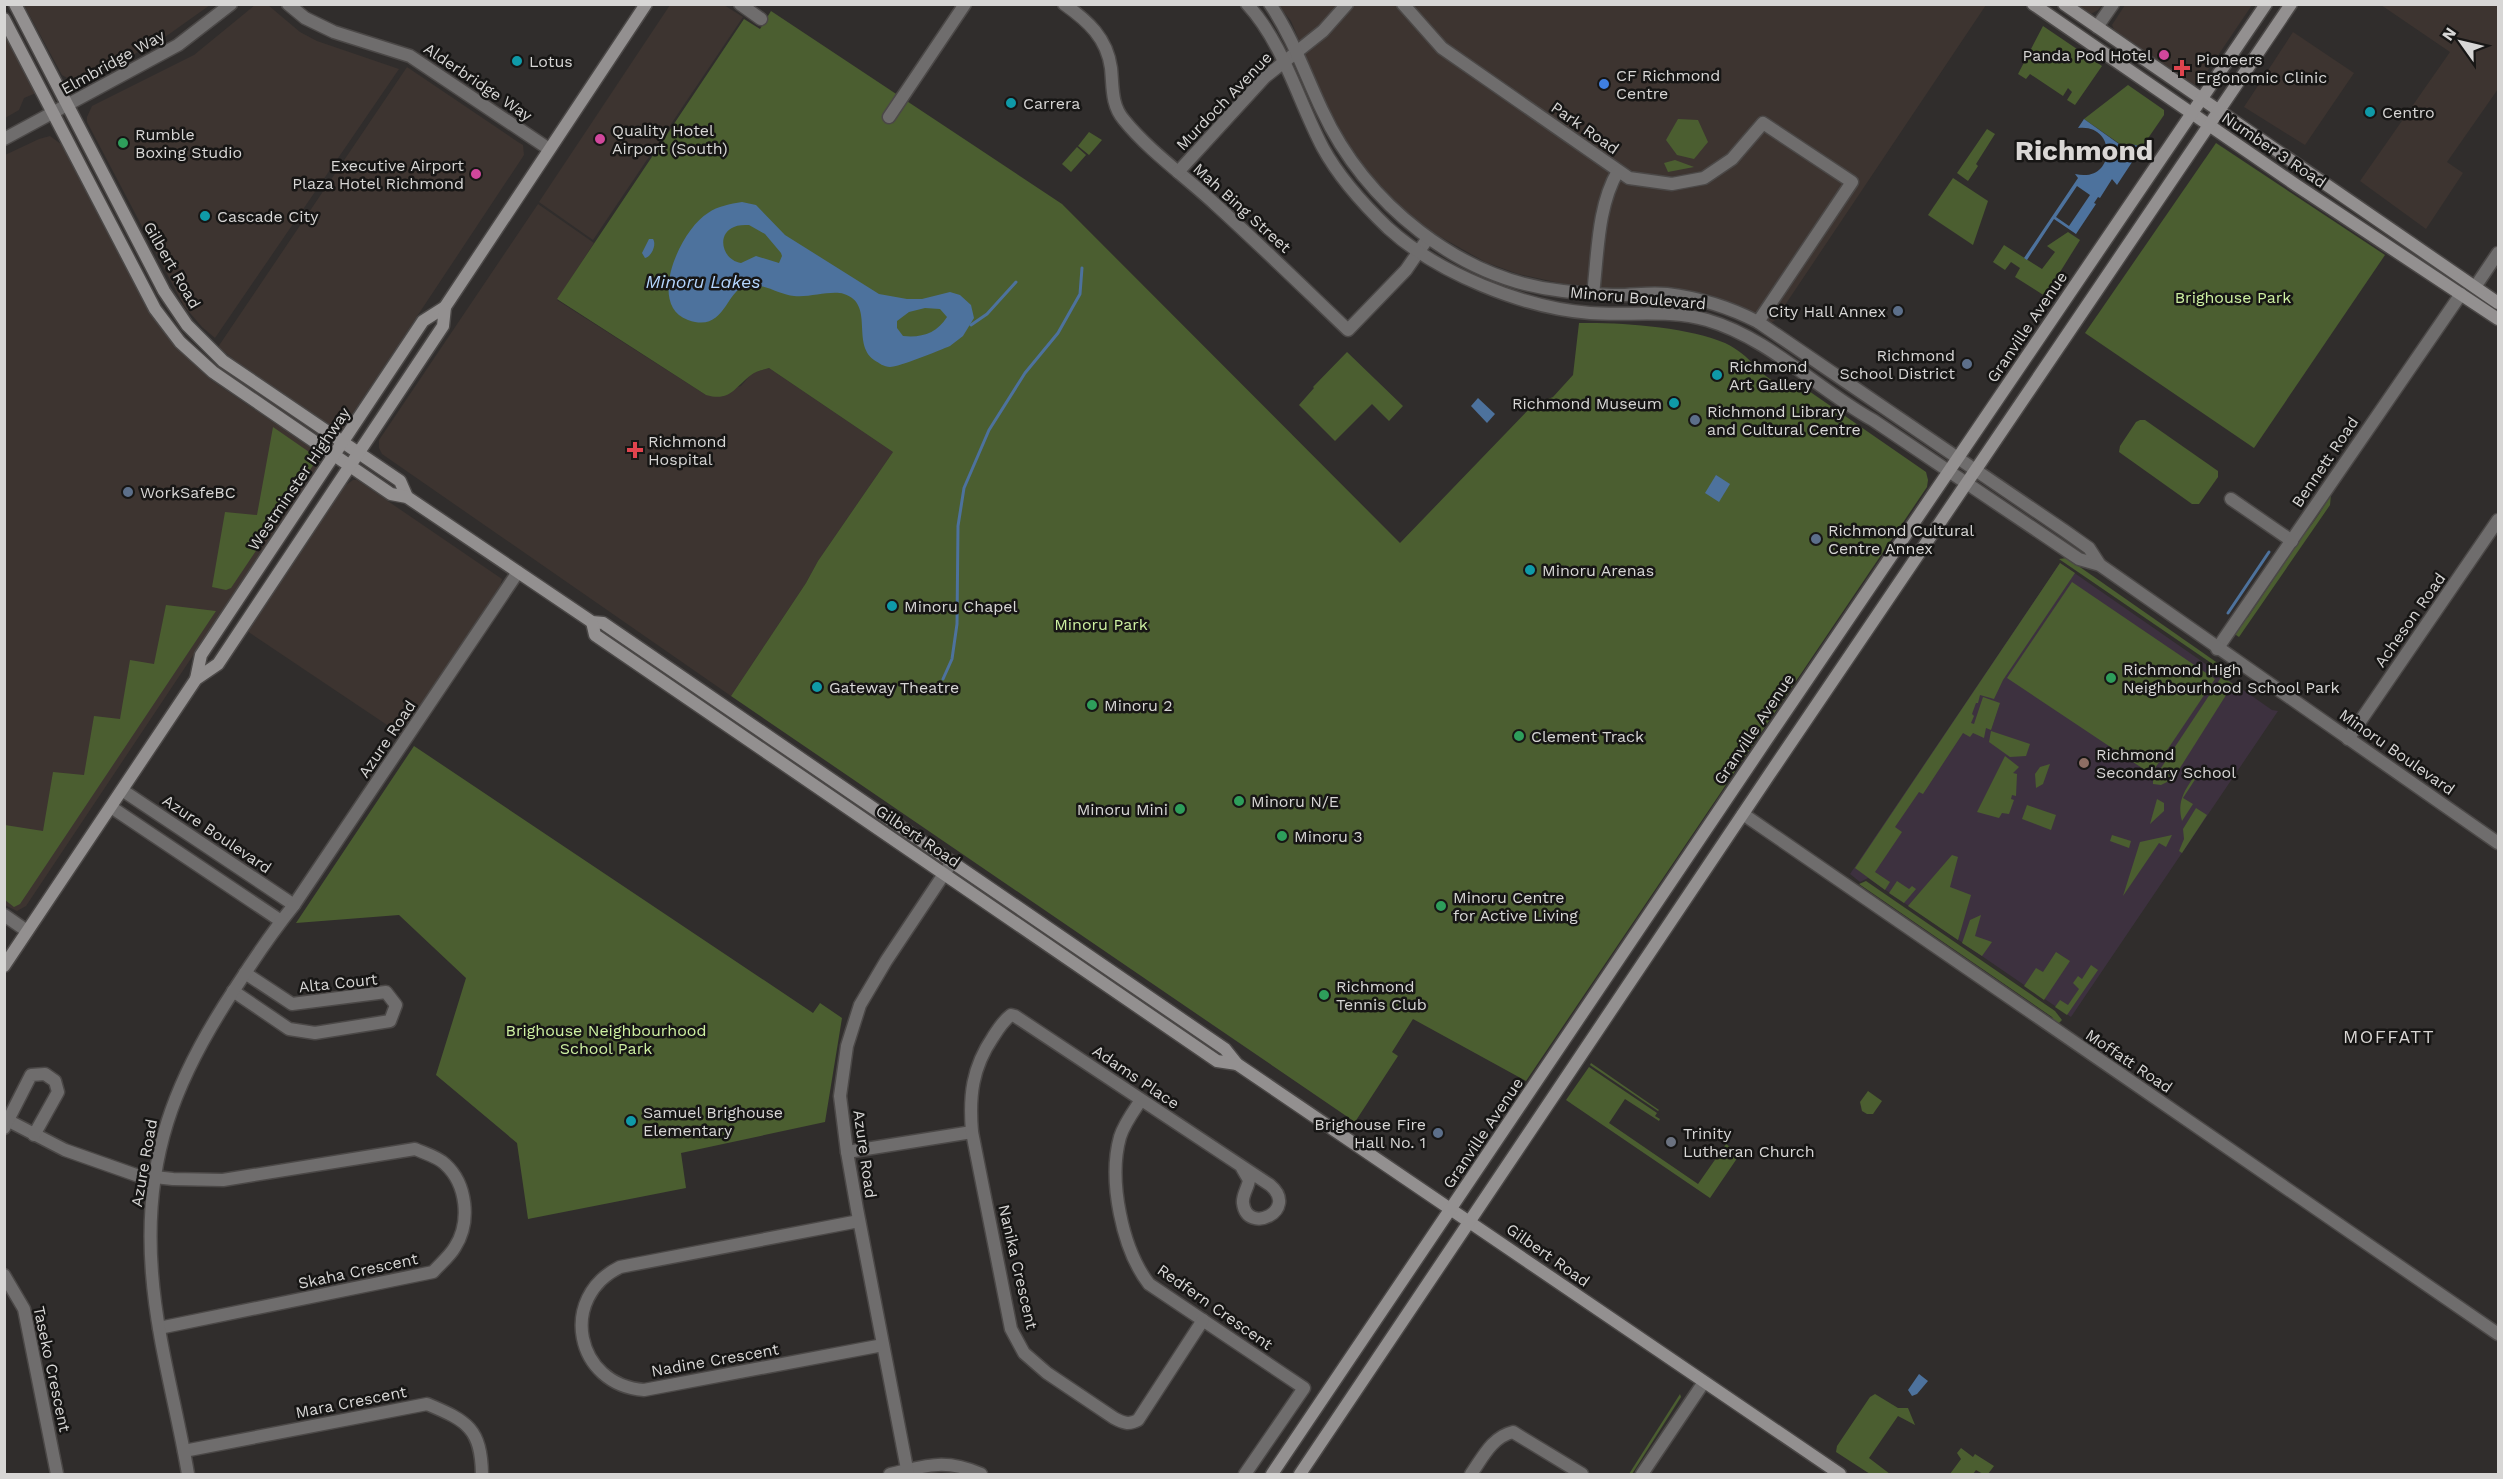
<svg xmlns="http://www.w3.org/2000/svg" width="2503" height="1479" font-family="'Work Sans',sans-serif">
<rect width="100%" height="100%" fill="#302d2c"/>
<g fill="#3d3430">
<polygon points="24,5 210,5 165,37 79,85 62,75"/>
<polygon points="255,5 268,5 300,32 317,41 399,69 215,338 202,327 184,306 87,122 87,117 92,106 194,55"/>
<polygon points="670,5 724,5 743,17 593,240 539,202"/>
<polygon points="1278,5 1986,5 1775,320 1769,325 1746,312 1612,290 1564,284 1518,274 1485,262 1430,231 1400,206 1366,170 1348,144 1322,95 1291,21"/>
<polygon points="2072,5 2102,5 2098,10 2091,14 2084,13"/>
<polygon points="2125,5 2252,5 2200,82 2194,85 2115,32 2112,25"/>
<polygon points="2381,5 2498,5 2498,89 2447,162 2463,173 2426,229 2360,181 2450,52"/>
<polygon points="2293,32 2354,73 2305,145 2244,107"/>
<polygon points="5,33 36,93 24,98 19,110 5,118"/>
<polygon points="407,67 518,142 523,145 524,155 343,428 334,429 236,361 218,347"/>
<polygon points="50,136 61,144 146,307 171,342 211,380 315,451 320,460 318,468 26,906 17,911 5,905 5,155 39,139"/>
<polygon points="538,204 594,243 557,300 706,395 741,386 752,373 769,368 893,452 818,561 806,583 731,696 382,454 379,448 379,440"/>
<polygon points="353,480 357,480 502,579 500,586 402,735 247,631 343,487"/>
</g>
<polygon fill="#3d313f" points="2060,563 2272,710 2278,711 2071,1017 1868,878 1860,882 1850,874"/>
<g fill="#4b5e30">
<path d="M771 11 1062 204 1400 543 1533 405 1553 397 1573 375 1579 323C1619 322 1689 327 1725 343 1761 360 1759 388 1806 389L1926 472 1928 480 1927 487 1526 1081 1413 1019 1392 1052 1398 1056 1355 1122 731 696 806 583 818 561 893 452 769 368C763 370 755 371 751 375 734 388 730 402 706 395L557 299 744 19 760 29Z"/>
<polygon points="2043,26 2102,66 2075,105 2067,100 2072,92 2068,88 2063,96 2030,74 2026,79 2018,74"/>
<polygon points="2128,85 2164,110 2164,115 2142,147 2131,144 2127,149 2084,119"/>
<polygon points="1678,119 1698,120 1708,142 1694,159 1677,155 1666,140"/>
<polygon points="1987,129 1995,134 1976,164 1978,166 1968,181 1957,173"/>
<polygon points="1089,132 1102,140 1089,155 1078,146"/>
<polygon points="2216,143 2385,255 2254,448 2085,333"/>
<polygon points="1077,147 1086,155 1071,172 1062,164"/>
<polygon points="1675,160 1694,167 1668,172 1664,163"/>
<polygon points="1953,178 1988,201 1973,245 1928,215"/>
<polygon points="2068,232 2080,240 2045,296 2015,277 2020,268 2011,262 2005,270 1993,262 2004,245 2042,269 2055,252 2047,246"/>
<polygon points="1347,352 1403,406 1389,421 1372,404 1335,441 1299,405 1314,388 1313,387"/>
<polygon points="2140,420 2145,420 2218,471 2218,477 2199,504 2192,504 2119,452 2120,446 2136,422"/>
<polygon points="273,427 312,454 314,464 231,588 226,590 212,587 225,512 257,515"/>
<path d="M2331 495 2330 505 2239 637 2233 633 2241 622 2248 617 2290 555C2289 542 2302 538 2309 528 2317 518 2324 506 2331 495Z"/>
<polygon points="2067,558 2219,664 2217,667 2059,559"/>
<polygon points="2060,563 2075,573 2003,680 1994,699 1980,695 1978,703 1976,703 1972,714 1974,716 1971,723 1974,724 1983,697 2000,703 1991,730 1986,728 1984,738 1973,733 1970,737 1963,733 1923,794 1919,792 1895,827 1902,832 1875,872 1890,882 1885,890 1855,868"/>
<polygon points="2072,582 2215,679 2151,774 2007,678"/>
<polygon points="166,605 216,611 20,904 14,907 5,900 5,825 43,831 53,772 84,775 94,716 120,719 130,660 154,664"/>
<polygon points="2222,676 2233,684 2173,779 2161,785 2153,784 2153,780"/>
<polygon points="1991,731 2030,744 2026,756 2010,757 1989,742"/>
<polygon points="414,746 813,1013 820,1003 842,1018 825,1122 681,1153 686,1188 528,1219 517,1143 436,1075 466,978 399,915 296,923"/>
<polygon points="2005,756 2019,767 2013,773 2017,774 2016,796 2012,795 2011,799 2014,800 2009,814 2002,813 1999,818 1977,812"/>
<polygon points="2050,764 2043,784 2036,788 2035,774 2040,767"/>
<path d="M2196 774 2198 775 2183 798 2193 804 2182 821C2177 801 2184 791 2196 774Z"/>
<polygon points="2157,799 2164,803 2164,811 2150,824"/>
<polygon points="2027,805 2056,815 2051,830 2022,819"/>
<polygon points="2196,808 2207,815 2182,853 2179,851 2184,839 2183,829"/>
<polygon points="2112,835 2131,841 2129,848 2110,841"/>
<polygon points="2172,835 2166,847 2159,843 2123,896 2140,842"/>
<polygon points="1952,855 1958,857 1950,887 1971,895 1958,940 1908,906"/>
<polygon points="1866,881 2055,1011 2062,1020 2057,1025 2052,1017 1859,884"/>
<polygon points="1897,881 1909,889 1912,886 1916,889 1904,903 1889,893"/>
<polygon points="1981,915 1975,936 1992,942 1982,956 1962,943 1970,920"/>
<polygon points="2056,952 2070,961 2044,1000 2024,986 2036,968 2043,972"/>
<polygon points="2091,965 2098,970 2067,1015 2055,1007 2060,1000 2068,1005 2079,989 2073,983 2078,976 2082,979"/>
<polygon points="1591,1063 1659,1110 1658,1111 1590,1065"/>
<polygon points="1589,1067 1657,1113 1655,1116 1660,1119 1659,1121 1625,1099 1609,1123 1698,1184 1726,1144 1740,1154 1710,1198 1566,1100"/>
<polygon points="1868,1091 1882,1101 1873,1114 1867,1114 1862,1111 1860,1102"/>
<polygon points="1680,1394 1681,1397 1632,1474 1629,1474"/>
<polygon points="1875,1394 1898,1408 1908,1408 1915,1425 1898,1416 1869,1458 1890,1474 1870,1474 1836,1452 1837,1446 1870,1397"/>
<polygon points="1961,1448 1973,1457 1975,1454 1994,1466 1988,1474 1983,1474 1976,1470 1973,1474 1950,1474 1961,1459 1957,1453"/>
</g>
<g fill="#4d729d" fill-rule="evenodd">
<path d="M2084 119 2126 149 2131 144 2142 147 2117 185 2112 179 2100 198 2098 197 2094 203 2096 204 2076 234 2054 219 2027 260 2024 258 2078 178 2075 174C2116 184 2118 123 2078 128ZM2077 186 2090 195 2069 226 2056 217Z"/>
<path d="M742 202 756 205 785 235 879 294 907 299H922L950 292 960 295 971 305 974 318 963 336 950 346C940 350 899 367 890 367 884 367 879 363 874 360 851 343 875 304 844 294 831 290 809 298 794 296 779 295 761 281 745 286 725 292 725 333 688 320 646 305 681 229 708 213 718 206 730 204 742 202ZM749 225 765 234 781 253 782 256 779 263 756 256 741 263C722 260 716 234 734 227 738 225 744 225 749 225ZM925 308 940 309 947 317C937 333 922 338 903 336L897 328V321L909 312Z"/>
<path d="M649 239H653C657 245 651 257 645 258L642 253Z"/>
<polygon points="1478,398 1495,414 1487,423 1471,406"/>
<polygon points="1716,475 1730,484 1719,502 1705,493"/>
<polygon points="1919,1374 1928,1381 1917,1394 1912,1396 1908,1390"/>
</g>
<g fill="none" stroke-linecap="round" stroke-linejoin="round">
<g stroke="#4d729d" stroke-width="3">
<polyline points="971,325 987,314 1016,282"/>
<polyline points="2228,613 2269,552"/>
<polyline points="943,679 952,659 957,624 958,526 964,488 989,430 1025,373 1058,333 1080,294 1082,268"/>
</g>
<defs>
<g id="minor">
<polyline points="740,4 761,19"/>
<path d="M1064 4C1088 21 1107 38 1111 68 1113 87 1111 105 1124 120 1149 151 1186 177 1215 204 1260 245 1304 288 1348 330L1406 270 1428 238"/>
<polyline points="1403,4 1442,48 1629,178 1672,184 1704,178 1732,159 1763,123 1852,182 1758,322"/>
<polyline points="2097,27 2113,4"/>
<polyline points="889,117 965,4"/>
<polyline points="4,139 178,45 231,4"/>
<polyline points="1178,172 1265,77 1323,31 1347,4"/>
<polyline points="2475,287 2498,253"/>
<path d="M1593 294C1598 254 1597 207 1618 171"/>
<polyline points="2231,499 2292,541"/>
<polyline points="2217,649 2461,294"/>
<polyline points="2348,739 2498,520"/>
<polyline points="122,790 294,905"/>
<polyline points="111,807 281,921"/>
<polyline points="1743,814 2498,1334"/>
<polyline points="4,915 27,931"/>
<polyline points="233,991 289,1029 315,1033 390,1021 396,1005 386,992 292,1004 245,973"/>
<path d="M1141 1100C1133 1112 1124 1124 1120 1137 1108 1180 1122 1249 1149 1284L1304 1388 1245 1474"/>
<path d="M9 1121 65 1150 136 1175 173 1179 223 1180 415 1149C424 1153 438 1157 445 1164 467 1184 471 1222 455 1247 450 1256 440 1264 433 1272L159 1328"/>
<polyline points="4,1128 31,1075 45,1074 55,1081 58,1092 34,1135"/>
<polyline points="847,1152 972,1132"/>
<path d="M859 1221 620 1267C558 1297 575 1385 644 1390L883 1345"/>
<polyline points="4,1275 24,1309 57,1474"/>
<path d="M1203 1320 1138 1420C1129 1425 1123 1423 1114 1418L1047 1373 1024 1353 1011 1329 972 1132C969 1096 972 1068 993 1037 998 1029 1003 1021 1011 1015L1015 1016 1270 1185C1300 1210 1247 1236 1243 1203 1242 1195 1248 1188 1249 1180L1242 1168"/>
<path d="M184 1451 427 1404C468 1421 481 1429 482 1474"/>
<path d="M188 1474C177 1408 157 1341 152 1273 143 1159 174 1080 236 987 254 959 273 931 294 905L518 572"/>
<path d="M890 1474C927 1466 944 1458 981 1474"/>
<polyline points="908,1474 857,1209 847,1152 840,1096 847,1046 860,1005 886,961 952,862"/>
<path d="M1471 1474C1483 1457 1492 1437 1513 1432L1582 1474"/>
<polyline points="1642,1474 1704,1382"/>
</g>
<g id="tertiary">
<polyline points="288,4 305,18 334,32 410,56 549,149"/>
<path d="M1247 4C1284 44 1298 101 1323 148 1340 179 1363 204 1388 228 1437 273 1524 308 1590 313 1628 316 1669 309 1707 320 1769 338 1817 389 1873 420L2079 559 2100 565 2498 843"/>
<path d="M1270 4C1293 38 1305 74 1322 110 1365 203 1459 280 1563 291 1581 293 1599 295 1617 295 1634 295 1651 292 1667 294 1700 298 1729 307 1758 322L2065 531 2089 548 2100 565"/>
</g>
<g id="secondary">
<polyline points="15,4 164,291 187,325 223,361 400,481 407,497"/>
<polyline points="2033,4 2296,185 2498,319"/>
<polyline points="2064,4 2498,303"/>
<polyline points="4,19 155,309 180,342 213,372 391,494 407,497 592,622 603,623 1225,1049 1237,1064 1840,1474"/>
<polyline points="592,622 595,635 1217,1061 1237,1064"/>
<polyline points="196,679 201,655 423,321 445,307 646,4"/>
<polyline points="4,966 196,679 218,664 443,326 445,307"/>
<polyline points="1272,1474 1765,742 2266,4"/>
<polyline points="1300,1474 1769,775 2291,4"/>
</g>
</defs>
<use href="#minor" stroke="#4b4847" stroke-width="15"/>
<use href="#tertiary" stroke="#4b4847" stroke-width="15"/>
<use href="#secondary" stroke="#4b4847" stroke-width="15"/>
<use href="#minor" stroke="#6f6d6d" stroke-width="12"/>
<use href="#tertiary" stroke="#6f6d6d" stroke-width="12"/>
<use href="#secondary" stroke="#939090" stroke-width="12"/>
</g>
<g fill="#d1479c" stroke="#171615" stroke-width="2">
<circle cx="2164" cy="55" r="6"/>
<circle cx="600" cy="139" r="6"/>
<circle cx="476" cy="174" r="6"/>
</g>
<g fill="#0f9aa8" stroke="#171615" stroke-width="2">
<circle cx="517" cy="61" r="6"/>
<circle cx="1011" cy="103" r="6"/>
<circle cx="2370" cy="112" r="6"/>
<circle cx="205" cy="216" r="6"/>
<circle cx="1717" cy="375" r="6"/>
<circle cx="1674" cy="403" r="6"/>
<circle cx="1530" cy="570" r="6"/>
<circle cx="892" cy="606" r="6"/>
<circle cx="817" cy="687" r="6"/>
<circle cx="631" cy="1121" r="6"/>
</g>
<g fill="#e0444e" stroke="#171615" stroke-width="2">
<path d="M2179 59h6v6h6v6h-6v6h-6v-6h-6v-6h6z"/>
<path d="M632 441h6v6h6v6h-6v6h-6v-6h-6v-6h6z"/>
</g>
<circle fill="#3f7fe0" stroke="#171615" stroke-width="2" cx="1604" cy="84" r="6"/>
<g fill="#2e9e5b" stroke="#171615" stroke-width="2">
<circle cx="123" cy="143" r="6"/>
<circle cx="2111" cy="678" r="6"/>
<circle cx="1092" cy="705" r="6"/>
<circle cx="1519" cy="736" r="6"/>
<circle cx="1239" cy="801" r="6"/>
<circle cx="1180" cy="809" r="6"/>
<circle cx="1282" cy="836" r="6"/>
<circle cx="1441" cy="906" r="6"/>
<circle cx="1324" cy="995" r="6"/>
</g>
<g fill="#5c6f8a" stroke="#171615" stroke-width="2">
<circle cx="1898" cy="311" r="6"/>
<circle cx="1967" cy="364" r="6"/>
<circle cx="1695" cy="420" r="6"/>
<circle cx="128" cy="492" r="6"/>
<circle cx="1816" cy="539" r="6"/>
<circle cx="1438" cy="1133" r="6"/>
</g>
<circle fill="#8d6e63" stroke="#171615" stroke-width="2" cx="2084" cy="763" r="6"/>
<circle fill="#6b7280" stroke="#171615" stroke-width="2" cx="1671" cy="1142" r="6"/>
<g text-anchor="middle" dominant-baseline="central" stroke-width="5" stroke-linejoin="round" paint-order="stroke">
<g font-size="16" fill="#d7d6d5" stroke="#171615" text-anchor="start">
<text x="2152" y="55" text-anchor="end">Panda Pod Hotel</text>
<text x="2196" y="59">Pioneers<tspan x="2196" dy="18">Ergonomic Clinic</tspan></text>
<text x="529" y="61">Lotus</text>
<text x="1616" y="75">CF Richmond<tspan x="1616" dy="18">Centre</tspan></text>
<text x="1023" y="103">Carrera</text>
<text x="2382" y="112">Centro</text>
<text x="612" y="130">Quality Hotel<tspan x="612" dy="18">Airport (South)</tspan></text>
<text x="135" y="134">Rumble<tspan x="135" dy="18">Boxing Studio</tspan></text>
<text x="464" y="165" text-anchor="end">Executive Airport<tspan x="464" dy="18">Plaza Hotel Richmond</tspan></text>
<text x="217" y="216">Cascade City</text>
<text x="1886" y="311" text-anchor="end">City Hall Annex</text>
<text x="1955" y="355" text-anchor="end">Richmond<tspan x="1955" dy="18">School District</tspan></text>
<text x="1729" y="366">Richmond<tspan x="1729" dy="18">Art Gallery</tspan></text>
<text x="1662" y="403" text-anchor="end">Richmond Museum</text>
<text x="1707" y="411">Richmond Library<tspan x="1707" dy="18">and Cultural Centre</tspan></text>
<text x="648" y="441">Richmond<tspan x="648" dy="18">Hospital</tspan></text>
<text x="140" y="492">WorkSafeBC</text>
<text x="1828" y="530">Richmond Cultural<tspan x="1828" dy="18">Centre Annex</tspan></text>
<text x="1542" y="570">Minoru Arenas</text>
<text x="904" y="606">Minoru Chapel</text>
<text x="2123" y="669">Richmond High<tspan x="2123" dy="18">Neighbourhood School Park</tspan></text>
<text x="829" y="687">Gateway Theatre</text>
<text x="1104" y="705">Minoru 2</text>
<text x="1531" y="736">Clement Track</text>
<text x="2096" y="754">Richmond<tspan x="2096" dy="18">Secondary School</tspan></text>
<text x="1251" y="801">Minoru N/E</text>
<text x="1168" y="809" text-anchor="end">Minoru Mini</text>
<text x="1294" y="836">Minoru 3</text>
<text x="1453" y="897">Minoru Centre<tspan x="1453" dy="18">for Active Living</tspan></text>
<text x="1336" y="986">Richmond<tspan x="1336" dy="18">Tennis Club</tspan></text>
<text x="643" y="1112">Samuel Brighouse<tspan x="643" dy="18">Elementary</tspan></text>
<text x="1426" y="1124" text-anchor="end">Brighouse Fire<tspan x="1426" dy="18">Hall No. 1</tspan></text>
<text x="1683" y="1133">Trinity<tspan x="1683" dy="18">Lutheran Church</tspan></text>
</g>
<g font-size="16" fill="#d7d6d5" stroke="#171615">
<text transform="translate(113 62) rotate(-29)">Elmbridge Way</text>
<text transform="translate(478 82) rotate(34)">Alderbridge Way</text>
<text transform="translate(1224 101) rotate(-46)">Murdoch Avenue</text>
<text transform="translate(1585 128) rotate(35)">Park Road</text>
<text transform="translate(2274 150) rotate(34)">Number 3 Road</text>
<text transform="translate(1242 208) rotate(42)">Mah Bing Street</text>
<text transform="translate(172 265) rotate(60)">Gilbert Road</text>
<text transform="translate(1638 298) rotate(5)">Minoru Boulevard</text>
<text transform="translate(2027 327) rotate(-56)">Granville Avenue</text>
<text transform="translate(2325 462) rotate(-56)">Bennett Road</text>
<text transform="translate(299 479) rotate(-56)">Westminster Highway</text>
<text transform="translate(2410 620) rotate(-55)">Acheson Road</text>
<text transform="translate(1754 729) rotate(-56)">Granville Avenue</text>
<text transform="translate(387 739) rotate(-56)">Azure Road</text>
<text transform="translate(2397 752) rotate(35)">Minoru Boulevard</text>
<text transform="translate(217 834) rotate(34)">Azure Boulevard</text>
<text transform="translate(918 836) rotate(34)">Gilbert Road</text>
<text transform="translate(338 983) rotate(-6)">Alta Court</text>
<text transform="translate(2129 1061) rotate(34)">Moffatt Road</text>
<text transform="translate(1136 1077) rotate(34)">Adams Place</text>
<text transform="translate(1483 1133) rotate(-56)">Granville Avenue</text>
<text transform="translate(865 1154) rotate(82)">Azure Road</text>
<text transform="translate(144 1163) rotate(-80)">Azure Road</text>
<text transform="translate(1548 1255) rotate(35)">Gilbert Road</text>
<text transform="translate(1018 1267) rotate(77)">Nanika Crescent</text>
<text transform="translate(358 1271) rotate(-12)">Skaha Crescent</text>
<text transform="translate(1215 1307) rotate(35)">Redfern Crescent</text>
<text transform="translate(715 1360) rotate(-10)">Nadine Crescent</text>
<text transform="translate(52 1369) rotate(78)">Taseko Crescent</text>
<text transform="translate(351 1402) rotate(-11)">Mara Crescent</text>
</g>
<g font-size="16" fill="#cef1a2" stroke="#171615">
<text x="2233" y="297">Brighouse Park</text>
<text x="1101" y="624">Minoru Park</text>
<text x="606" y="1030">Brighouse Neighbourhood<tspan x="606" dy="18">School Park</tspan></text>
</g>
<g font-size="18" font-style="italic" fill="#b5d6fe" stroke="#171615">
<text x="703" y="281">Minoru Lakes</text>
</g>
<g font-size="18" letter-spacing="1.5" fill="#dad7d5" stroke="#171615">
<text x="2389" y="1036">MOFFATT</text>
</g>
<g font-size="28" font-weight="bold" fill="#dad7d5" stroke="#171615">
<text x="2084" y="150">Richmond</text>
</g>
</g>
<rect width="2503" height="1479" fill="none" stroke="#d7d6d5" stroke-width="12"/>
<g transform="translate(2461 42) rotate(304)" stroke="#171615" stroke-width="4.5" paint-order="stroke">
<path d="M0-4.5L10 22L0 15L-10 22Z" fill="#d7d6d5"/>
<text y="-9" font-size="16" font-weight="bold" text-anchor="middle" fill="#d7d6d5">N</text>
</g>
</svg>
